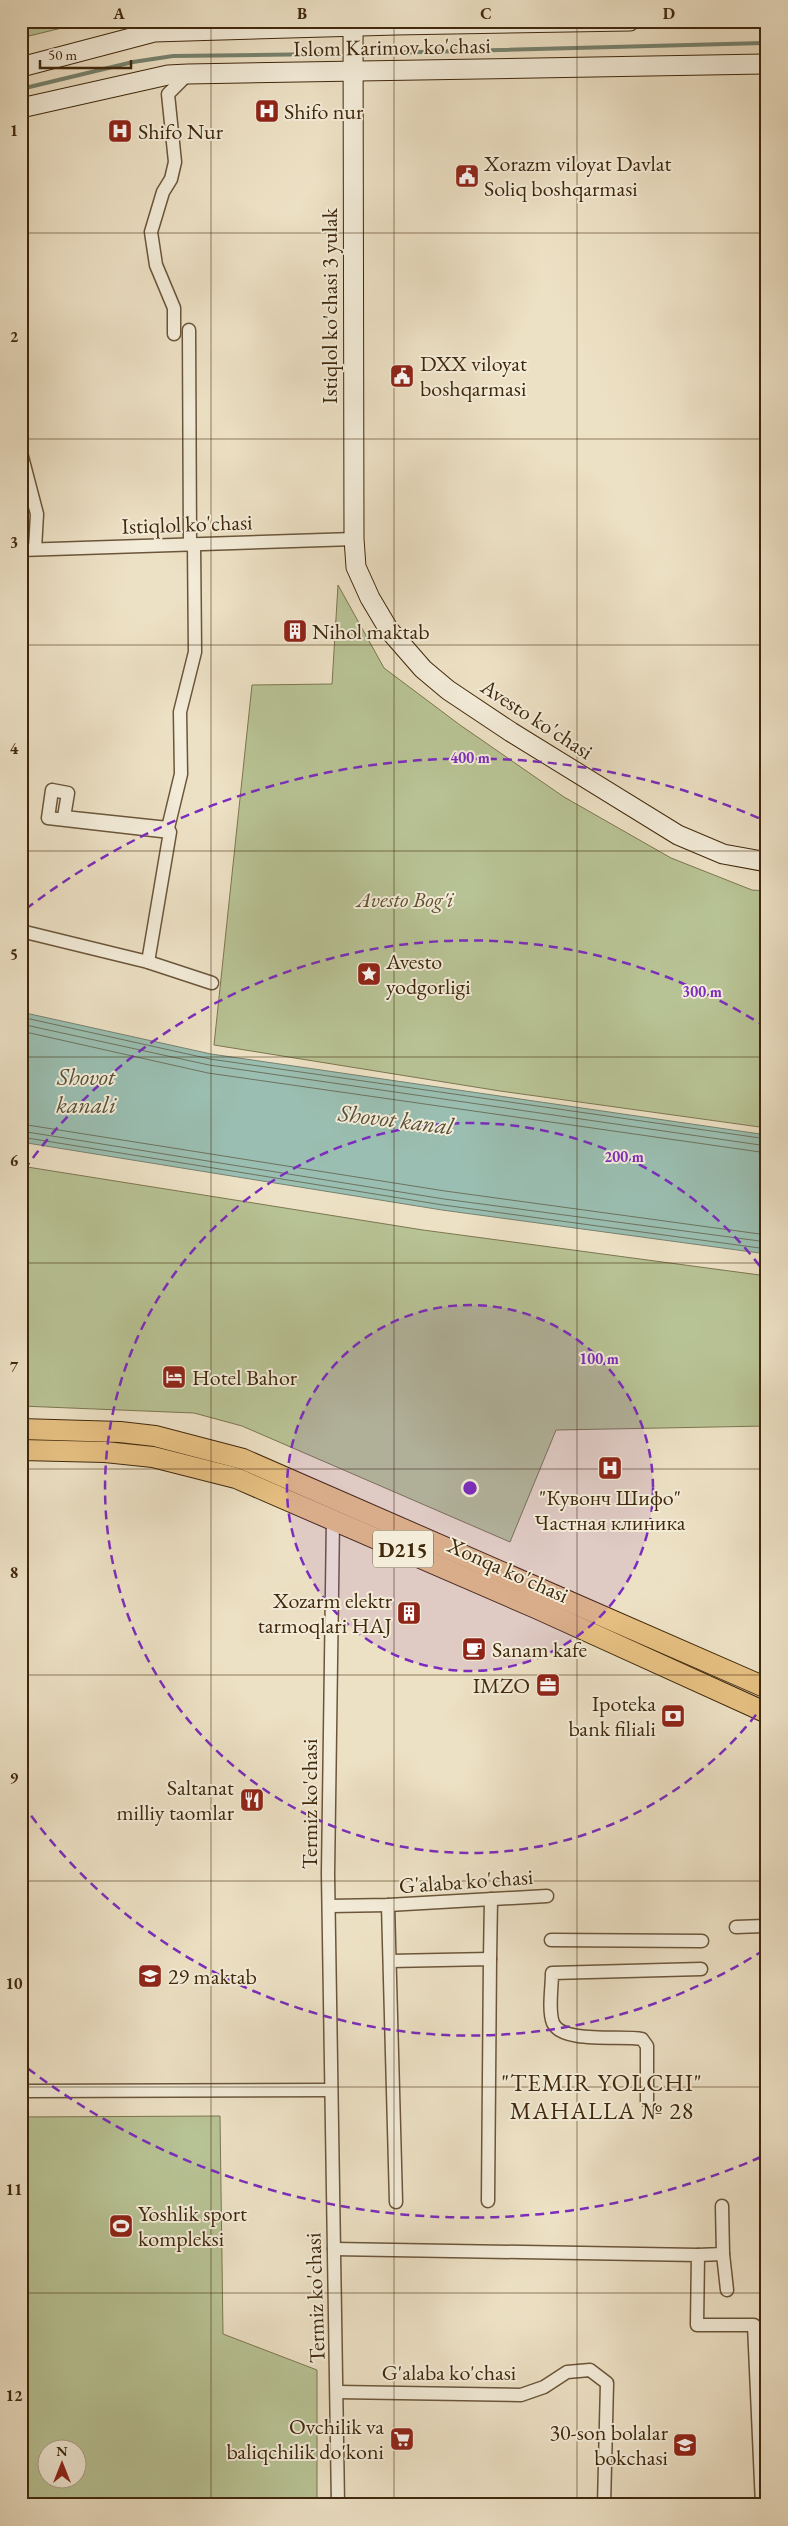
<svg xmlns="http://www.w3.org/2000/svg" width="788" height="2526" font-family="'EB Garamond',serif">
<rect width="100%" height="100%" fill="#ede1c5"/>
<filter id="stains"><feTurbulence type="fractalNoise" baseFrequency=".004" numOctaves="4"/><feColorMatrix values="0 0 0 0 .2 0 0 0 0 .09 0 0 0 0 .02 0 0 0 .5 -.17"/></filter>
<radialGradient id="worn" r=".72"><stop offset=".6" stop-color="#630" stop-opacity="0"/><stop offset="1" stop-color="#630" stop-opacity=".3"/></radialGradient>
<g fill="#b8c395" stroke="#7c7650" fill-rule="evenodd">
<polygon points="21,21 90,21 21,38"/>
<polygon points="338,585 384,668 460,725 564,797 671,858 752,890 767,891 767,1128 500,1091 214,1045 252,685 332,684"/>
<polygon points="21,1166 423,1230 767,1276 767,1426 556,1430 510,1542 242,1426 194,1413 21,1406"/>
<path d="M220 2116 223 2334 317 2370V2505H21V2117ZM78 2448V2478H48V2448Z"/>
</g>
<polygon fill="#9abeb1" stroke="#76826f" points="21,1012 211,1054 767,1135 767,1254 442,1210 21,1142"/>
<g fill="none" stroke-linecap="round" stroke-linejoin="round">
<g stroke="#6d735e" stroke-width="1">
<polyline points="21,1017 210,1059 767,1139"/>
<polyline points="21,1024 209,1065 767,1146"/>
<polyline points="21,1031 208,1073 767,1153"/>
<polyline points="21,1124 445,1191 767,1235"/>
<polyline points="21,1131 444,1199 767,1242"/>
<polyline points="21,1137 443,1205 767,1249"/>
</g>
<g stroke="#76826f" stroke-width="4">
<polyline points="381,53 767,43"/>
<polyline points="21,89 133,62 173,56 327,54"/>
</g>
<defs>
<g id="street">
<polyline points="189,330 190,545"/>
<polyline points="174,334 174,308 156,265 151,232 163,192 171,179 175,162 168,94 188,74"/>
<polyline points="21,453 37,514 35,549"/>
<polyline points="21,550 354,539"/>
<polyline points="21,931 148,962 212,983"/>
<polyline points="148,962 170,832 48,818 52,790 68,793 64,817 168,828 181,774 180,712 195,652 194,544"/>
<polyline points="333,1519 328,1874 338,2505"/>
<polyline points="388,1905 396,2202"/>
<polyline points="329,1906 388,1905 547,1896"/>
<polyline points="736,1927 767,1926"/>
<polyline points="551,1940 702,1941"/>
<polyline points="490,1959 491,1899"/>
<polyline points="390,1961 490,1959 488,2201"/>
<polyline points="21,2091 330,2090"/>
<path d="M647 2101V2046L642 2039C623 2035 562 2044 553 2023 548 2010 552 1988 552 1973L701 1969"/>
<polyline points="334,2249 698,2255 697,2325 754,2325 762,2505"/>
<polyline points="723,2254 727,2290"/>
<polyline points="698,2255 723,2254 722,2206"/>
<polyline points="338,2392 521,2395 544,2387 567,2372 590,2370 607,2383 604,2505"/>
</g>
<g id="secondary">
<polyline points="353,21 354,539 356,567 370,598 389,630 423,669 448,690 511,732 678,835 723,854 767,862"/>
<polyline points="21,67 154,32 396,25 630,21"/>
<polyline points="21,108 168,75 188,74 767,64"/>
</g>
<g id="primary">
<polyline points="21,1429 120,1432 155,1436 243,1459 767,1688"/>
<polyline points="21,1450 105,1452 153,1457 236,1478 538,1609 767,1713"/>
</g>
</defs>
<use href="#street" stroke="#6b563a" stroke-width="15"/>
<use href="#secondary" stroke="#40280c" stroke-width="21"/>
<use href="#primary" stroke="#40280c" stroke-width="22"/>
<use href="#street" stroke="#f3ecd9" stroke-width="12"/>
<use href="#secondary" stroke="#f3ecd9" stroke-width="19"/>
<use href="#primary" stroke="#e6c082" stroke-width="20"/>
</g>
<path fill="none" stroke="#40280c" stroke-width="1" stroke-opacity="0.55" d="M211 21V2505M394 21V2505M577 21V2505M21 233H767M21 439H767M21 645H767M21 851H767M21 1057H767M21 1263H767M21 1469H767M21 1675H767M21 1881H767M21 2087H767M21 2293H767"/>
<circle cx="470" cy="1488" r="183" fill="#7b2cbf" fill-opacity=".12"/>
<g fill="none" stroke="#7b2cbf" stroke-width="2.5" stroke-dasharray="9 6">
<circle cx="470" cy="1488" r="183"/>
<path d="M765 1703A365 365 0 1 1 765 1273"/>
<path d="M764 1950A548 548 0 0 1 24 1806M24 1170A548 548 0 0 1 764 1026"/>
<path d="M761 2157A730 730 0 0 1 26 2067M26 909A730 730 0 0 1 761 819"/>
</g>
<defs>
<symbol id="hospital-square" viewBox="-11 -11 22 22"><rect x="-9" y="-9" width="18" height="18" rx="4" fill="#8f2418" stroke="#f3ecd9"/><path d="M-5-5h3v3.5h4V-5h3V5h-3V1.5h-4V5h-3Z" fill="#fff"/></symbol>
<symbol id="civic-square" viewBox="-11 -11 22 22"><rect x="-9" y="-9" width="18" height="18" rx="4" fill="#8f2418" stroke="#f3ecd9"/><path d="M-.6-6.5H3V-4.5H.6V-3L4-1V1h2V6H-6V1h2V-1L-.6-3ZM-1.2 2.5V6h2.4V2.5Z" fill="#fff"/></symbol>
<symbol id="building-square" viewBox="-11 -11 22 22"><rect x="-9" y="-9" width="18" height="18" rx="4" fill="#8f2418" stroke="#f3ecd9"/><path d="M-4-6H4V6H1V3H-1V6H-4ZM-2.5-4.3h1.7v1.8h-1.7ZM.8-4.3h1.7v1.8H.8ZM-2.5-1h1.7V.8h-1.7ZM.8-1h1.7V.8H.8Z" fill="#fff"/></symbol>
<symbol id="sight-square" viewBox="-11 -11 22 22"><rect x="-9" y="-9" width="18" height="18" rx="4" fill="#8f2418" stroke="#f3ecd9"/><path d="M0-6L1.8-2.2L6-1.7L2.9 1.2L3.7 5.4L0 3.3L-3.7 5.4L-2.9 1.2L-6-1.7L-1.8-2.2Z" fill="#fff"/></symbol>
<symbol id="hotel-square" viewBox="-11 -11 22 22"><rect x="-9" y="-9" width="18" height="18" rx="4" fill="#8f2418" stroke="#f3ecd9"/><path d="M-6-4.5h1.5V1H6V5H4.5V3h-9V5H-6ZM-4 0a1.8 1.8 0 1 1 3.6 0ZM.5 0V-2.5h3Q6-2.5 6 0Z" fill="#fff"/></symbol>
<symbol id="cafe-square" viewBox="-11 -11 22 22"><rect x="-9" y="-9" width="18" height="18" rx="4" fill="#8f2418" stroke="#f3ecd9"/><path d="M-5.5-4.5H6V0H3Q3 3.5 0 3.5H-2.5Q-5.5 3.5-5.5 0ZM3-3.2v2h1.7v-2ZM-6 4.5H4V6H-6Z" fill="#fff"/></symbol>
<symbol id="office-square" viewBox="-11 -11 22 22"><rect x="-9" y="-9" width="18" height="18" rx="4" fill="#8f2418" stroke="#f3ecd9"/><path d="M-6-3h4V-5.5h4V-3h4V5H-6ZM-1-4.5V-3h2v-1.5ZM-6 0V1H6V0Z" fill="#fff"/></symbol>
<symbol id="bank-square" viewBox="-11 -11 22 22"><rect x="-9" y="-9" width="18" height="18" rx="4" fill="#8f2418" stroke="#f3ecd9"/><path d="M-6-4H6V4H-6ZM0-2.3a2.3 2.3 0 1 0 0 4.6a2.3 2.3 0 1 0 0-4.6Z" fill="#fff"/></symbol>
<symbol id="restaurant-square" viewBox="-11 -11 22 22"><rect x="-9" y="-9" width="18" height="18" rx="4" fill="#8f2418" stroke="#f3ecd9"/><path d="M-5-6h1v4h1v-4h1v4h1v-4h1v5L-1.5 .5V6h-2V.5L-5-1ZM5-6V6H3V1.5H1.5Q1.5-4 5-6Z" fill="#fff"/></symbol>
<symbol id="school-square" viewBox="-11 -11 22 22"><rect x="-9" y="-9" width="18" height="18" rx="4" fill="#8f2418" stroke="#f3ecd9"/><path d="M0-5L7-2L0 1L-7-2ZM-4 1L0 2.5L4 1V4Q0 6-4 4Z" fill="#fff"/></symbol>
<symbol id="stadium-square" viewBox="-11 -11 22 22"><rect x="-9" y="-9" width="18" height="18" rx="4" fill="#8f2418" stroke="#f3ecd9"/><path d="M0-5a6.5 5 0 1 0 0 10a6.5 5 0 1 0 0-10ZM-3.5-1.8h7v3.6h-7Z" fill="#fff"/></symbol>
<symbol id="supermarket-square" viewBox="-11 -11 22 22"><rect x="-9" y="-9" width="18" height="18" rx="4" fill="#8f2418" stroke="#f3ecd9"/><path d="M-6-5.5h2.5l.6 2H6L4.5 2H-2.5L-4.4-4H-6ZM-1.5 3.2a1.3 1.3 0 1 0 .1 0ZM3 3.2a1.3 1.3 0 1 0 .1 0Z" fill="#fff"/></symbol>
</defs>
<g fill-rule="evenodd">
<use href="#hospital-square" x="253" y="97" width="28" height="28"/>
<use href="#hospital-square" x="106" y="117" width="28" height="28"/>
<use href="#civic-square" x="453" y="162" width="28" height="28"/>
<use href="#civic-square" x="388" y="362" width="28" height="28"/>
<use href="#building-square" x="281" y="617" width="28" height="28"/>
<use href="#sight-square" x="355" y="960" width="28" height="28"/>
<use href="#hotel-square" x="160" y="1363" width="28" height="28"/>
<use href="#hospital-square" x="596" y="1454" width="28" height="28"/>
<use href="#building-square" x="395" y="1599" width="28" height="28"/>
<use href="#cafe-square" x="460" y="1635" width="28" height="28"/>
<use href="#office-square" x="534" y="1671" width="28" height="28"/>
<use href="#bank-square" x="659" y="1702" width="28" height="28"/>
<use href="#restaurant-square" x="238" y="1786" width="28" height="28"/>
<use href="#school-square" x="136" y="1962" width="28" height="28"/>
<use href="#stadium-square" x="107" y="2212" width="28" height="28"/>
<use href="#supermarket-square" x="388" y="2425" width="28" height="28"/>
<use href="#school-square" x="671" y="2431" width="28" height="28"/>
</g>
<g text-anchor="middle" dominant-baseline="central" stroke-width="4" stroke-linejoin="round" paint-order="stroke">
<rect fill="#f3ecd9" stroke="#76634a" stroke-width="1" x="373" y="1530.5" width="60" height="37" rx="4"/>
<g font-size="21" font-weight="bold" fill="#40280c">
<text x="403" y="1549">D215</text>
</g>
<g font-size="22" fill="#40280c" stroke="#f3ecd9">
<text transform="translate(392 47) rotate(-1)">Islom Karimov ko'chasi</text>
<text transform="translate(329 306) rotate(-90)">Istiqlol ko'chasi 3 yulak</text>
<text transform="translate(187 524) rotate(-2)">Istiqlol ko'chasi</text>
<text transform="translate(537 719) rotate(33)">Avesto ko'chasi</text>
<text transform="translate(508 1570) rotate(24)">Xonqa ko'chasi</text>
<text transform="translate(309 1804) rotate(-90)">Termiz ko'chasi</text>
<text transform="translate(466 1881) rotate(-4)">G'alaba ko'chasi</text>
<text transform="translate(315 2298) rotate(-92)">Termiz ko'chasi</text>
<text x="449" y="2372">G'alaba ko'chasi</text>
</g>
<g font-size="22" fill="#40280c" stroke="#f3ecd9" text-anchor="start">
<text x="284" y="111">Shifo nur</text>
<text x="138" y="131">Shifo Nur</text>
<text x="484" y="163">Xorazm viloyat Davlat<tspan x="484" dy="25">Soliq boshqarmasi</tspan></text>
<text x="420" y="363">DXX viloyat<tspan x="420" dy="25">boshqarmasi</tspan></text>
<text x="312" y="631">Nihol maktab</text>
<text x="386" y="961">Avesto<tspan x="386" dy="25">yodgorligi</tspan></text>
<text x="192" y="1377">Hotel Bahor</text>
<text x="610" y="1497" text-anchor="middle">"Кувонч Шифо"<tspan x="610" dy="25">Частная клиника</tspan></text>
<text x="392" y="1600" text-anchor="end">Xozarm elektr<tspan x="392" dy="25">tarmoqlari HAJ</tspan></text>
<text x="492" y="1649">Sanam kafe</text>
<text x="530" y="1685" text-anchor="end">IMZO</text>
<text x="656" y="1703" text-anchor="end">Ipoteka<tspan x="656" dy="25">bank filiali</tspan></text>
<text x="234" y="1787" text-anchor="end">Saltanat<tspan x="234" dy="25">milliy taomlar</tspan></text>
<text x="168" y="1976">29 maktab</text>
<text x="138" y="2213">Yoshlik sport<tspan x="138" dy="25">kompleksi</tspan></text>
<text x="384" y="2426" text-anchor="end">Ovchilik va<tspan x="384" dy="25">baliqchilik do'koni</tspan></text>
<text x="668" y="2432" text-anchor="end">30-son bolalar<tspan x="668" dy="25">bokchasi</tspan></text>
</g>
<g font-size="22" font-style="italic" fill="#5e4f2e" stroke="#f3ecd9">
<text x="405" y="899">Avesto Bog'i</text>
</g>
<g font-size="24" font-style="italic" fill="#564e35" stroke="#f3ecd9">
<text x="86" y="1076">Shovot<tspan x="86" dy="28">kanali</tspan></text>
<text transform="translate(396 1119) rotate(7)">Shovot kanal</text>
</g>
<g font-size="24" letter-spacing="1" fill="#40280c" stroke="#f3ecd9">
<text x="602" y="2082">"TEMIR YOLCHI"<tspan x="602" dy="28">MAHALLA № 28</tspan></text>
</g>
</g>
<circle cx="470" cy="1488" r="8" fill="#7b2cbf" stroke="#f3ecd9" stroke-width="2.5"/>
<g font-size="15" text-anchor="middle" font-weight="bold" fill="#7b2cbf" stroke="#f3ecd9" stroke-width="4" stroke-linejoin="round" paint-order="stroke">
<text x="470" y="763">400 m</text>
<text x="702" y="997">300 m</text>
<text x="624" y="1162">200 m</text>
<text x="599" y="1364">100 m</text>
</g>
<rect width="788" height="2526" fill="none" stroke="#ede1c5" stroke-width="55"/>
<g transform="translate(62 2464)"><circle r="24" fill="#f3ecd9" stroke="#ab9e87"/>
<path d="M0-4L9 19L0 12L-9 19Z" fill="#8f2418"/>
<text y="-8" font-size="14" font-weight="bold" text-anchor="middle" fill="#40280c">N</text>
</g>
<path d="M40 60v8h91v-8" fill="none" stroke="#40280c" stroke-width="2.5"/>
<text x="48" y="60" font-size="15" fill="#40280c" stroke="#f3ecd9" stroke-width="4" paint-order="stroke">50 m</text>
<rect x="28" y="28" width="732" height="2470" fill="none" stroke="#40280c" stroke-width="2"/>
<g font-size="16" text-anchor="middle" font-weight="bold" fill="#40280c">
<text x="119" y="19">A</text>
<text x="302" y="19">B</text>
<text x="486" y="19">C</text>
<text x="669" y="19">D</text>
<text x="14" y="136">1</text>
<text x="14" y="342">2</text>
<text x="14" y="548">3</text>
<text x="14" y="754">4</text>
<text x="14" y="960">5</text>
<text x="14" y="1166">6</text>
<text x="14" y="1372">7</text>
<text x="14" y="1578">8</text>
<text x="14" y="1783">9</text>
<text x="14" y="1989">10</text>
<text x="14" y="2195">11</text>
<text x="14" y="2401">12</text>
</g>
<rect width="100%" height="100%" filter="url(#stains)"/>
<rect width="100%" height="100%" fill="url(#worn)"/>
</svg>
